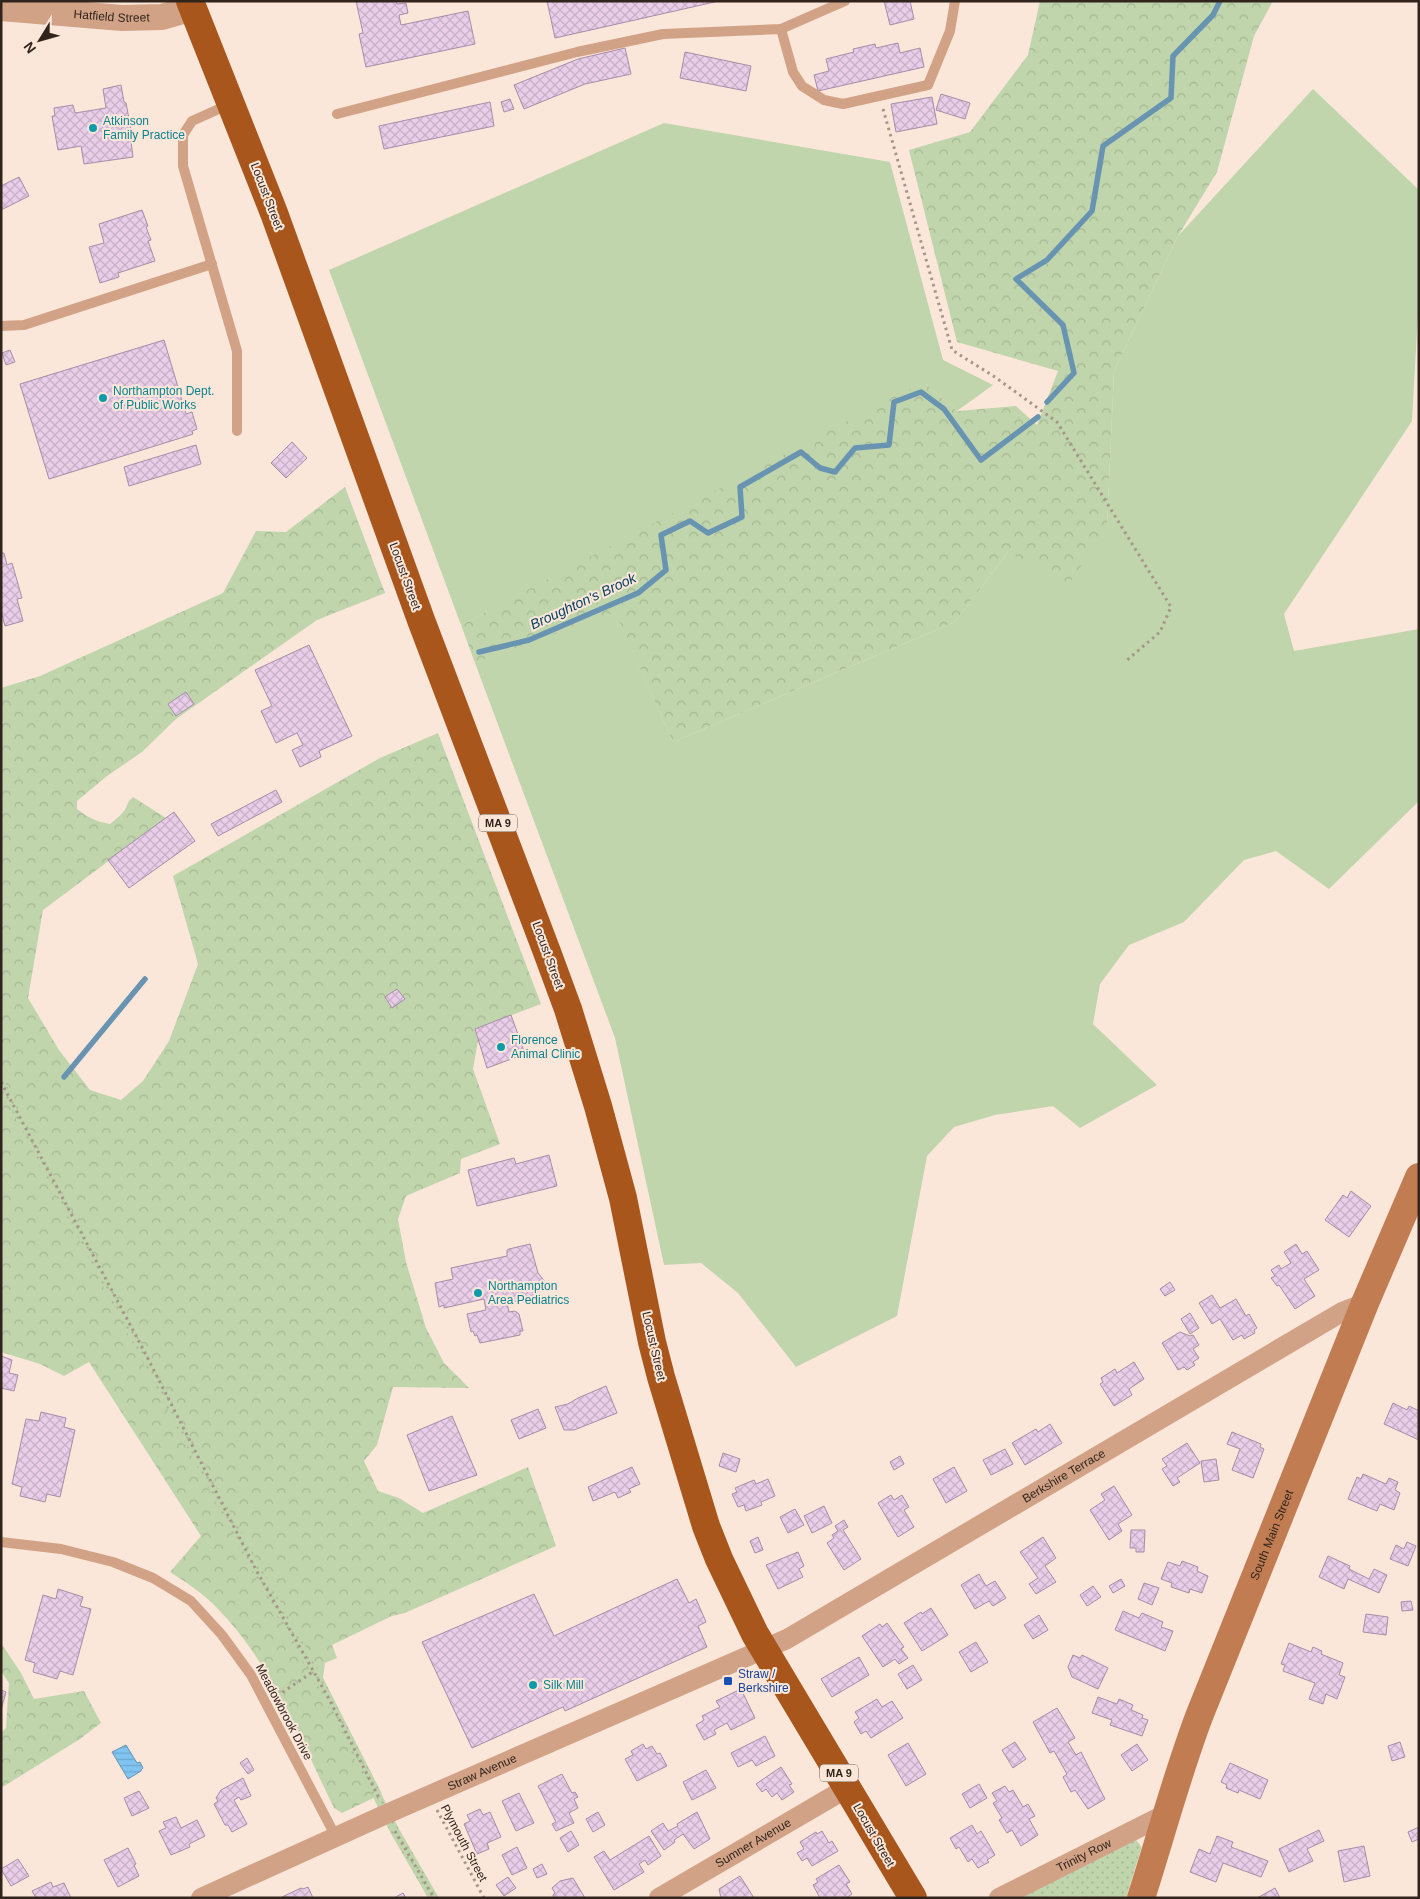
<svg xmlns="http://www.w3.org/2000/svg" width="1420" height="1899" font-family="Helvetica,sans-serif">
<defs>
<pattern id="forest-crowns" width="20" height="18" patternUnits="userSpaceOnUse" patternTransform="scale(1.25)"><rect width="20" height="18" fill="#c0d5ac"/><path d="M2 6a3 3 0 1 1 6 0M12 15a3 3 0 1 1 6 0" fill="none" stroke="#a5b793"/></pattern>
<pattern id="park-dots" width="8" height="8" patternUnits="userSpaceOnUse" patternTransform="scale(1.25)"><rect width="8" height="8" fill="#c0d5ac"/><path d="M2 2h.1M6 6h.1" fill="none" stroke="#a5b793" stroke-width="1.8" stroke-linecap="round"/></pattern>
<pattern id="water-rules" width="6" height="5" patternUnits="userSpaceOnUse" patternTransform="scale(1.25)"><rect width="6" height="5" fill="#80c4f1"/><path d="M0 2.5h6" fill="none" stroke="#6fa8ce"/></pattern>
<pattern id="building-cross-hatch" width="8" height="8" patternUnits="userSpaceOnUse" patternTransform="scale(1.25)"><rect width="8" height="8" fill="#e9cde9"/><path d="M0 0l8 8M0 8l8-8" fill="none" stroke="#c8b0c7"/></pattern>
</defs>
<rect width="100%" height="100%" fill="#fbe7da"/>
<g fill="#c0d5ac">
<polygon points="1313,89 1419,190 1419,295 1412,421 1284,614 1294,651 1419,629 1419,801 1329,889 1276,851 1244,860 1184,922 1129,945 1100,984 1093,1024 1157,1085 1080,1128 1053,1106 995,1115 954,1127 927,1156 897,1316 796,1367 738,1293 701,1263 664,1265 615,1038 475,663 615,611 673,742 955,622 1008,552 1107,528 1114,371 1178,236"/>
<polygon points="664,123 890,162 943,360 993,385 957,411 926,384 461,625 329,270"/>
</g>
<g fill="url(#forest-crowns)">
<polygon points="1040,1 1273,1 1254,36 1217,172 1178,236 1114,371 1107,529 1069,584 1008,552 955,622 673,742 615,612 475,663 461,625 902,392 926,384 957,411 1016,406 1037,425 1058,371 957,342 909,150 970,132 1028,55"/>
<path d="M345 487 385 593 317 620 176 719 142 752 107 776 77 801V809C87 817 97 822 110 824 116 819 122 815 126 808 128 803 128 801 133 797L166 818 43 910 28 998 59 1050 90 1090 121 1100 143 1081 169 1041 198 964 173 876 380 758 438 733 541 1004 475 1029 478 1041 473 1069 500 1144 461 1159 460 1173 406 1196 398 1219 406 1262 426 1328 444 1363 469 1388 393 1387 377 1445 364 1461 378 1491 399 1498 423 1513 528 1467 556 1546 405 1613 392 1616 332 1645 337 1658 325 1663 323 1678 382 1794 342 1813 334 1808C301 1741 272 1664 218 1609 204 1594 187 1583 170 1572L201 1536 89 1362 64 1376 40 1364 1 1352V688L40 676 223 593 256 531 286 532Z"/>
<polygon points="1,1643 21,1673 34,1699 84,1691 101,1723 80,1739 1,1788 1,1733 6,1728 9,1683 1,1671"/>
</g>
<g fill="url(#park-dots)">
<polygon points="1,1075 222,1497 324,1680 399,1829 439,1898 428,1898 390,1832 339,1727 252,1572 1,1090"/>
<polygon points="1136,1840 1141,1846 1141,1849 1126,1898 1015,1898"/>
</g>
<polygon fill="url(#water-rules)" stroke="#6894b1" points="126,1745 137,1763 140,1762 143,1768 141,1770 141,1771 128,1779 112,1752"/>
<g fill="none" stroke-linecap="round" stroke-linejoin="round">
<g stroke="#6894b1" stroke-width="5.5">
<polyline points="1047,402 1074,373 1063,325 1016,279 1047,260 1092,211 1103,146 1171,98 1173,56 1213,15 1220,1"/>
<polyline points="479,652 529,640 638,593 666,570 661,535 690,521 708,533 742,517 740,487 801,452 820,468 835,472 855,448 889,445 894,402 921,392 944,409 981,460 1038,417"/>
<polyline points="64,1077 145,979"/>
</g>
</g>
<g fill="url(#building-cross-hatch)" stroke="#a68da7">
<polygon points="356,1 396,1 397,4 406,3 408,13 399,15 401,25 468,11 475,44 366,67 359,34 363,33"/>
<polygon points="547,1 719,1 555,38"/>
<polygon points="884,1 910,1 914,19 890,25"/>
<polygon points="898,43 900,53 920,48 924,67 818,91 814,75 829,71 826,59 854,52 853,49 875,44 876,48"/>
<polygon points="625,48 631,74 585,84 524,109 514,85 578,59"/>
<polygon points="685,52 751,66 746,91 680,78"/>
<polygon points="121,85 124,102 126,103 133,140 131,141 133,157 84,164 81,146 58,150 52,116 55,116 54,108 73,105 75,113 106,108 103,89"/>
<polygon points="941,94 970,103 965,119 936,110"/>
<polygon points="932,97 937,124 896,132 891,104"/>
<polygon points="510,99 514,109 504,112 501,102"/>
<polygon points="490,102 494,126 384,149 379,126"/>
<polygon points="19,177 29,196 1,210 1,186"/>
<polygon points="142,210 148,226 146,227 151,240 148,241 155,261 118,273 119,277 100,283 89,247 104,243 99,224"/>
<polygon points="164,340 186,414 192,412 197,429 192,431 193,434 187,436 49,479 20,384"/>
<polygon points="10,350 15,362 6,365 2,353"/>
<polygon points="292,442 307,458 286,478 271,463"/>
<polygon points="196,445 201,464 129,486 124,467"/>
<polygon points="1,553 4,553 7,565 12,563 22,598 17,599 23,621 5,626 1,611"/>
<polygon points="309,645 352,736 319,751 321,757 300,767 292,750 303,745 297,733 276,743 261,711 272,706 255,670"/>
<polygon points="186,692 194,704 176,716 168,704"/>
<polygon points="276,790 282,802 218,836 211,824"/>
<polygon points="174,812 195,841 129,888 108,860"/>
<polygon points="397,989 405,999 392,1008 385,997"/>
<polygon points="511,1015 525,1054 487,1068 475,1029"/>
<polygon points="549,1155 557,1186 477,1206 468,1170 514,1158 516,1164"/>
<polygon points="1351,1191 1371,1206 1349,1237 1325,1220 1343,1195 1347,1198"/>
<polygon points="530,1244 538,1273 550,1288 540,1290 534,1295 523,1296 523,1293 517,1294 519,1301 507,1303 509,1312 515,1311 519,1314 523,1331 520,1331 520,1335 480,1343 477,1335 475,1336 473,1331 471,1332 467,1314 486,1310 484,1299 444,1308 444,1305 439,1307 435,1283 453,1279 451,1268 507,1256 507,1250 509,1249"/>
<polygon points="1296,1244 1302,1254 1307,1251 1319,1270 1304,1279 1315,1296 1295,1309 1279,1285 1277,1286 1271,1278 1275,1276 1271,1270 1279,1265 1281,1269 1291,1263 1284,1252"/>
<polygon points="1170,1282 1175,1290 1165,1296 1160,1289"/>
<polygon points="1212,1295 1220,1308 1236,1299 1246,1316 1249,1314 1257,1328 1254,1330 1255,1333 1244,1339 1242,1335 1233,1340 1220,1319 1212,1324 1199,1303"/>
<polygon points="1190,1313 1199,1328 1190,1334 1181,1319"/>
<polygon points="1180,1332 1190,1336 1193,1335 1199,1345 1193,1349 1199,1358 1193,1362 1195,1365 1187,1370 1184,1367 1178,1370 1162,1343"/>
<polygon points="1,1356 12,1360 9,1373 18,1375 14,1391 1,1388"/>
<polygon points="1134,1362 1144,1379 1129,1389 1132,1395 1114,1406 1100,1384 1103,1382 1101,1378 1115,1369 1117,1373"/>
<polygon points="606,1386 617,1413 574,1430 564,1430 555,1407 568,1404 578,1398"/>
<polygon points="1393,1403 1407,1410 1409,1406 1419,1411 1419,1440 1384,1424"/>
<polygon points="538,1409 546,1428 519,1439 511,1420"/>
<polygon points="41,1412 66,1418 64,1427 75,1430 60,1497 47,1494 45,1502 20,1496 22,1487 12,1484 26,1419 39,1421"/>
<polygon points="452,1416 477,1475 429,1491 407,1435"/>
<polygon points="1050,1424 1062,1443 1025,1465 1012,1443 1036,1429 1038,1432"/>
<polygon points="1232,1432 1261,1444 1260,1447 1264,1449 1253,1478 1232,1470 1240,1449 1227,1444"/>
<polygon points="1187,1443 1200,1463 1177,1478 1180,1482 1173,1486 1162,1469 1167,1466 1162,1459"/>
<polygon points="1005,1449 1013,1464 991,1475 983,1460"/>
<polygon points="723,1453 740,1459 736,1472 719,1466"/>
<polygon points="900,1456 904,1464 894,1470 890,1462"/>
<polygon points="1216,1459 1219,1480 1204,1482 1201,1461"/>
<polygon points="632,1467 640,1484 629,1489 631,1492 618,1498 615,1492 593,1501 588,1487"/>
<polygon points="954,1467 967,1491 946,1503 933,1479"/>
<polygon points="1363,1474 1386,1484 1389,1478 1398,1482 1395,1490 1400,1493 1394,1510 1380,1504 1377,1511 1348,1499 1357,1477 1361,1479"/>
<polygon points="768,1479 775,1496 761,1502 762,1505 746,1511 744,1505 738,1507 732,1494 737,1492 735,1488 754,1480 756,1484"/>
<polygon points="1114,1486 1132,1515 1118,1524 1122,1531 1109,1540 1090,1510 1105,1500 1101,1494"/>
<polygon points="891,1495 894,1500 902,1495 909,1507 904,1510 914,1527 898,1537 878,1503"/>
<polygon points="824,1506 832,1523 812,1533 804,1516"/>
<polygon points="795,1509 804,1525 788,1533 780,1517"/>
<polygon points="844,1520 848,1527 843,1530 861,1559 844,1570 827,1543 834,1538 832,1535 838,1531 835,1526"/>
<polygon points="1131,1530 1145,1530 1144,1552 1136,1552 1136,1548 1130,1548"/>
<polygon points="758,1537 763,1550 755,1553 750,1541"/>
<polygon points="1043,1537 1056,1558 1045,1566 1056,1582 1036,1594 1029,1584 1038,1578 1020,1552"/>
<polygon points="1407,1542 1416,1546 1408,1566 1390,1559 1396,1545 1404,1549"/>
<polygon points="798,1552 804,1566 799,1569 803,1577 778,1589 766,1565"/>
<polygon points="1328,1556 1350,1566 1349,1569 1369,1579 1374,1569 1387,1575 1379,1593 1348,1579 1344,1589 1319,1577"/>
<polygon points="1182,1561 1198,1567 1197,1571 1208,1576 1202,1593 1190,1589 1189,1593 1171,1587 1172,1583 1161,1579 1168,1562 1180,1566"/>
<polygon points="979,1574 986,1586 995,1581 1006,1598 993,1606 989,1601 975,1609 961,1585"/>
<polygon points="677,1579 689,1603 696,1599 706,1622 698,1626 707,1647 565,1711 563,1707 472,1748 422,1642 534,1594 554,1636"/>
<polygon points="1121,1579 1125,1586 1113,1593 1109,1586"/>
<polygon points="1144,1583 1159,1588 1152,1605 1138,1599"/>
<polygon points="1093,1586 1101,1597 1087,1606 1080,1595"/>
<polygon points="58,1589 83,1597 80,1606 91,1609 73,1675 60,1671 57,1679 33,1672 35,1663 25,1660 43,1595 56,1599"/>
<polygon points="1411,1601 1413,1610 1402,1611 1401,1602"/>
<polygon points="931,1608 948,1635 922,1651 904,1623 921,1612 922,1614"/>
<polygon points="1123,1611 1139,1618 1142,1613 1163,1622 1161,1627 1173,1631 1165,1651 1115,1630"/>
<polygon points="1366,1614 1388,1617 1386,1635 1363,1632"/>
<polygon points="1039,1615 1048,1630 1033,1639 1024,1625"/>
<polygon points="887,1623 904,1647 901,1649 908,1658 899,1664 895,1659 883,1667 862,1636 880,1624 882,1627"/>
<polygon points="976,1642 988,1662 971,1672 959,1652"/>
<polygon points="1289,1643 1311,1652 1313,1647 1322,1651 1321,1654 1343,1663 1339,1675 1345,1677 1337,1699 1326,1694 1323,1704 1309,1699 1315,1683 1283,1671 1285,1665 1281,1664"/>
<polygon points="1073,1655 1080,1658 1082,1655 1108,1668 1098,1689 1072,1677 1068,1667"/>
<polygon points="859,1657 869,1675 832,1697 821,1679"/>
<polygon points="913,1665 922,1680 907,1689 898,1674"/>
<polygon points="741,1689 755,1718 731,1730 727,1723 714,1730 716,1734 704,1740 696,1725 704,1720 702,1716 720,1707 716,1701"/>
<polygon points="1,1690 6,1692 1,1710"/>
<polygon points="1098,1697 1117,1704 1119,1699 1133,1705 1131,1710 1143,1715 1142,1718 1148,1720 1142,1736 1110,1725 1112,1720 1092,1713"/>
<polygon points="877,1699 882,1707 892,1701 903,1718 871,1738 866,1731 861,1734 854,1722 859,1718 855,1712"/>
<polygon points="1057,1708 1075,1738 1068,1742 1076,1755 1081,1752 1105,1799 1088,1809 1075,1790 1071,1792 1063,1777 1067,1774 1054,1751 1050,1753 1033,1722"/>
<polygon points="765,1736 775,1756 756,1766 752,1760 738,1767 731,1753"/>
<polygon points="1015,1742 1026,1759 1013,1768 1002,1750"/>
<polygon points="1400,1742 1405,1757 1392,1761 1388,1746"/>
<polygon points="908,1743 926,1774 906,1786 888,1755"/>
<polygon points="643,1744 646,1749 652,1746 657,1754 660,1753 667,1766 637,1781 625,1759 633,1755 631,1751"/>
<polygon points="1137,1744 1148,1760 1132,1771 1121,1755"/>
<polygon points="247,1758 254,1770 248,1774 240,1763"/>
<polygon points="1230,1763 1268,1780 1260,1799 1239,1790 1238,1793 1226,1788 1227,1785 1221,1782"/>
<polygon points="781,1767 792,1784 789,1785 794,1792 782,1800 777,1793 772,1797 766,1789 762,1792 756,1784"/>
<polygon points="706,1770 716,1788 692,1800 683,1782"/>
<polygon points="562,1774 572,1793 575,1792 578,1797 574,1799 578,1808 569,1813 574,1823 556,1831 552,1824 556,1822 538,1786"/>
<polygon points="243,1778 251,1796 241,1800 239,1797 234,1800 247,1824 232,1832 228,1825 225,1825 214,1804 218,1801 216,1798 221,1790"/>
<polygon points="979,1784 987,1798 970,1808 962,1794"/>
<polygon points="1005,1786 1009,1792 1013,1790 1023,1807 1028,1804 1035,1816 1029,1819 1038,1835 1021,1846 1012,1830 1007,1833 999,1820 1002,1818 993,1803 997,1801 992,1793"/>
<polygon points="139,1791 149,1808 132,1816 124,1798"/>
<polygon points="519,1793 534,1823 516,1831 502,1801"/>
<polygon points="480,1809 483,1815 490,1812 501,1837 487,1843 489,1849 477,1854 464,1824 470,1821 467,1815"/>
<polygon points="598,1812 605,1825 593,1832 586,1819"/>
<polygon points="697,1812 710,1839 694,1849 683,1834 674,1840 675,1842 664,1850 651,1831 663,1823 668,1831 678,1826 677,1824"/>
<polygon points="176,1817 181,1828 197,1820 205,1836 189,1844 190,1847 171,1855 159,1831 166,1828 163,1822"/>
<polygon points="972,1825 977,1834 981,1831 995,1855 987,1860 989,1862 978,1868 972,1859 968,1862 959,1847 956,1849 950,1838"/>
<polygon points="1419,1827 1419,1839 1412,1842 1408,1832"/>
<polygon points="1319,1830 1324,1841 1307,1849 1313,1861 1289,1872 1279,1849"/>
<polygon points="571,1831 579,1845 568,1852 560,1838"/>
<polygon points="822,1831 829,1843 832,1841 838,1851 812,1866 807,1858 802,1861 797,1853 804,1849 800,1842 816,1832 817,1834"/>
<polygon points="649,1836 661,1856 648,1865 645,1860 639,1864 644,1872 614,1890 594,1857 604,1851 610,1860"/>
<polygon points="1217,1836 1233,1842 1231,1847 1268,1861 1261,1877 1223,1863 1216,1882 1190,1872 1199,1849 1210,1854"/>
<polygon points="1364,1846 1370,1876 1344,1882 1338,1851"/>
<polygon points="517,1847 527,1868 512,1875 502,1855"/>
<polygon points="128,1848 136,1864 134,1865 139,1876 118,1887 104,1860"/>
<polygon points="18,1859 29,1876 11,1886 1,1869"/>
<polygon points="542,1864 547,1874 537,1878 533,1869"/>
<polygon points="839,1865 850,1882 846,1884 852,1894 846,1898 820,1898 813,1885 818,1882 816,1879"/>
<polygon points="740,1876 754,1898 721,1898 719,1889"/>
<polygon points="508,1877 516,1888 504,1896 496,1885"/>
<polygon points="573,1878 585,1898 554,1898 553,1895 555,1893 552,1888 560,1881"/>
<polygon points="51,1882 53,1887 64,1883 71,1898 36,1898 32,1891"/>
<polygon points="308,1887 313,1898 282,1897 301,1888 303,1889"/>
<polygon points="1275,1888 1280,1898 1257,1898"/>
<polygon points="403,1893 406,1898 394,1898"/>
</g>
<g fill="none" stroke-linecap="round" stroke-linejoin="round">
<g stroke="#a6958a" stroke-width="3" stroke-dasharray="2.5 4" stroke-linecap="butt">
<polyline points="883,109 952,350 995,377 1057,422 1171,607 1160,632 1126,661"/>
<polyline points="1,1082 143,1349 255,1568 328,1697 379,1798"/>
<polyline points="277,1696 314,1671"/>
<polyline points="437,1810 484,1898"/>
<polyline points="395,1831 434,1898"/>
</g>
<g stroke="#d2a286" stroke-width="10">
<polyline points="781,29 793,72 802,86 824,100 843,104 928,85 950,31 955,1"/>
<polyline points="230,104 192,121 183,135 183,166 237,351 237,431"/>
<polyline points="337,114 577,52 663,34 781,29 845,1"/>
<polyline points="1,326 24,325 212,264"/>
<polyline points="1,1542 61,1549 113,1562 153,1578 191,1601 222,1635 251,1675 336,1837"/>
</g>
<g stroke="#d2a286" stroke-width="20">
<path id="s1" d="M201 1898 382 1816 787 1639 1342 1312 1365 1303"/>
<path id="s2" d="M659 1898 847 1788"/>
<path id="s3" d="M999 1898 1168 1813"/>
</g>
<path stroke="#d2a286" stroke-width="26" id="s4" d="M1 8 122 18 162 17 193 8"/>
<path stroke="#c27c51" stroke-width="28" id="s5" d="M1141 1898C1161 1836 1177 1774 1200 1714L1365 1303 1419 1177"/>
<polyline stroke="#a9561c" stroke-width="28" points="190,1 274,213 421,620 547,952 568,1009 598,1106 623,1198 652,1342 661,1377 706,1526 719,1559 755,1634 913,1898"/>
</g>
<g fill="#0f9aa8" stroke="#fbe7da" stroke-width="2">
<circle cx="93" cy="128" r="5"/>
<circle cx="103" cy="398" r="5"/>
<circle cx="501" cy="1047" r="5"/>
<circle cx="478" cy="1293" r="5"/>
<circle cx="533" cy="1685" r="5"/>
</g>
<rect fill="#1a4fb4" stroke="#fbe7da" stroke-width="2" x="723" y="1676" width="10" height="10" rx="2.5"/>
<g text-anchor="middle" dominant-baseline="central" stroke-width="4" stroke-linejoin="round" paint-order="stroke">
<g fill="#fbe7da" stroke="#6d5e55" stroke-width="1">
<rect x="479" y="814.5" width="38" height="17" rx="4"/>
<rect x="820" y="1764.5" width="38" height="17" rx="4"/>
</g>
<g font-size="11" font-weight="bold" fill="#30241c">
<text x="498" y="823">MA 9</text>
<text x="839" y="1773">MA 9</text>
</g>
<g font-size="12" fill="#30241c" stroke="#fbe7da">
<text stroke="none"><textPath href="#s4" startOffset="111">Hatfield Street</textPath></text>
<text transform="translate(267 196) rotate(69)">Locust Street</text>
<text transform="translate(405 576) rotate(70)">Locust Street</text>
<text transform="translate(548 955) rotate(70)">Locust Street</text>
<text transform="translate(654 1346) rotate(77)">Locust Street</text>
<text stroke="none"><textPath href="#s1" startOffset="962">Berkshire Terrace</textPath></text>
<text stroke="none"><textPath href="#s5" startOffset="386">South Main Street</textPath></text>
<text transform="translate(284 1712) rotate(62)">Meadowbrook Drive</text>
<text stroke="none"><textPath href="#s1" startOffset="308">Straw Avenue</textPath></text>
<text transform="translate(874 1835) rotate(60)">Locust Street</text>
<text stroke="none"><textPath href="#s2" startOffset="109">Sumner Avenue</textPath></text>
<text transform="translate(464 1843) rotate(62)">Plymouth Street</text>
<text stroke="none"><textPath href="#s3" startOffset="95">Trinity Row</textPath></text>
</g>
<g font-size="12" fill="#0d838f" stroke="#fbe7da" text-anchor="start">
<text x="103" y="121">Atkinson<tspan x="103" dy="14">Family Practice</tspan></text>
<text x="113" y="391">Northampton Dept.<tspan x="113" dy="14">of Public Works</tspan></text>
<text x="511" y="1040">Florence<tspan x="511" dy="14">Animal Clinic</tspan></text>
<text x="488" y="1286">Northampton<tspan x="488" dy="14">Area Pediatrics</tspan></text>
<text x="543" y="1685">Silk Mill</text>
</g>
<g font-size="12" fill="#164399" stroke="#fbe7da" text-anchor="start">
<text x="738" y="1674">Straw /<tspan x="738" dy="14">Berkshire</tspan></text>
</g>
<g font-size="14" font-style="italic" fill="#023c5a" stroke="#fbe7da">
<text transform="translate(583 601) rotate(-25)">Broughton's Brook</text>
</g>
</g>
<rect width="1420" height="1899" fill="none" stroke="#30241c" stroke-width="5"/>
<g transform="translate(40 40) rotate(233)" stroke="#fbe7da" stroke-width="4" paint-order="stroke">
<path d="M0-4L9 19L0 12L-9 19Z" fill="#30241c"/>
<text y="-8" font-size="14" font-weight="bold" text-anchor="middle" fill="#30241c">N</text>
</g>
</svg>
